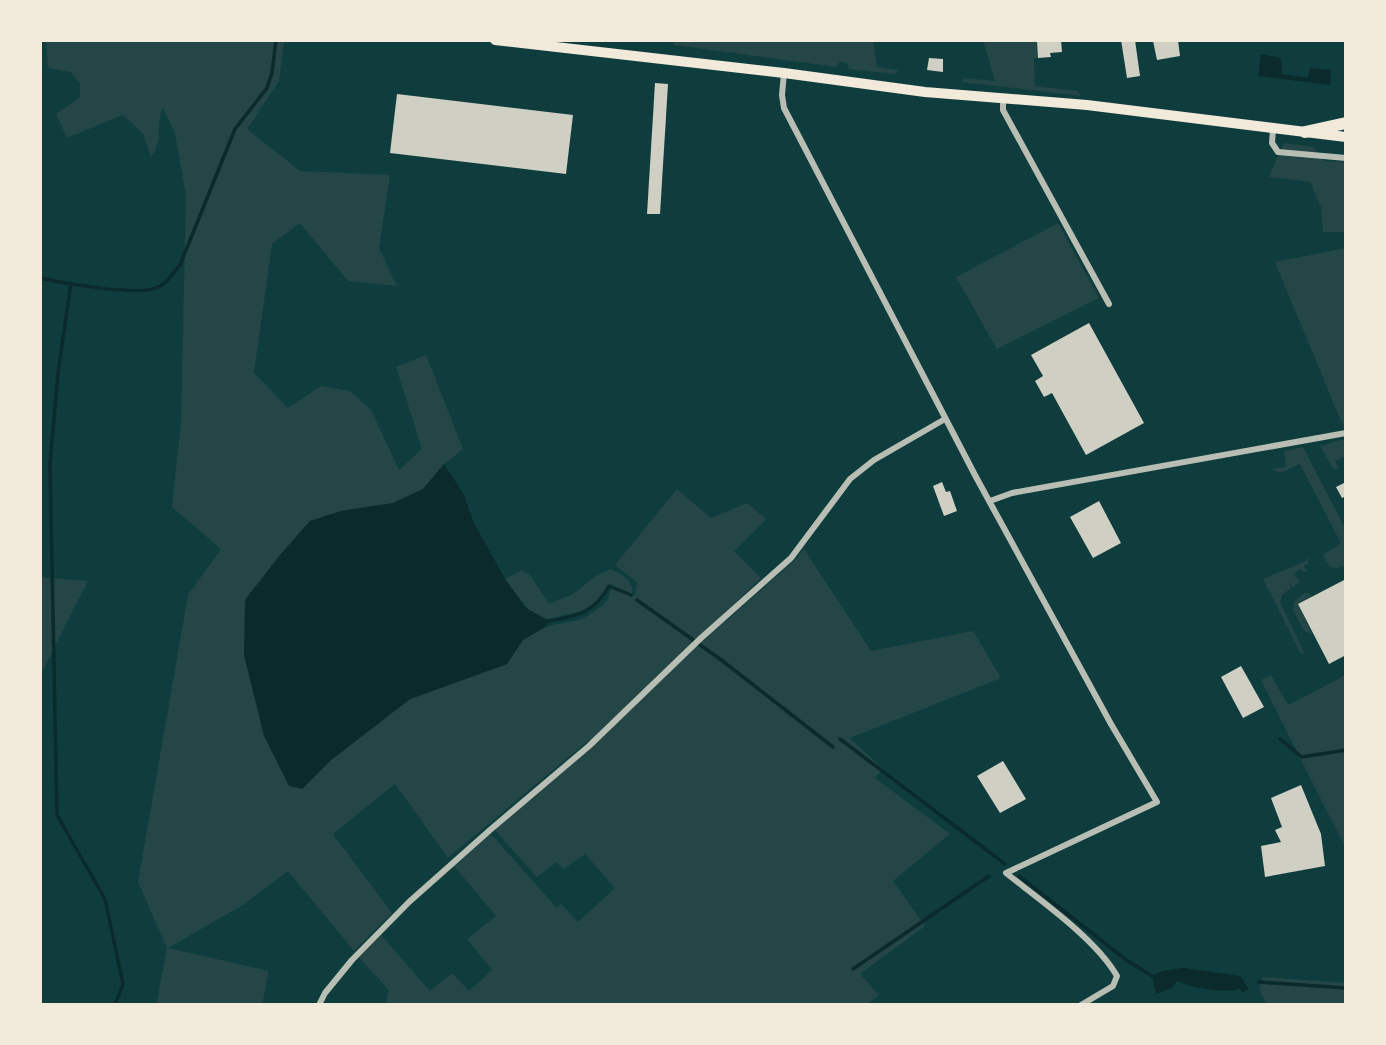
<svg xmlns="http://www.w3.org/2000/svg" width="1386" height="1045" font-family="Raleway,sans-serif">
<rect width="100%" height="100%" fill="#0f3d3e"/>
<g fill="#244646">
<path d="M46 40H284L279 81 247 129 300 171 390 175 379 248 397 286 348 281 300 223 272 244 254 373 288 408 321 386 350 391 371 410 399 470 422 449 396 367 426 355 463 449 444 464 423 489 393 503 341 511 310 521 280 555 245 600 302 789 331 760 410 699 507 664 523 640 545 627 582 619 602 606 608 599 613 583 598 602 581 611 547 619 531 613 505 579 521 570 530 575 549 604 573 594 596 576 611 569C621 574 635 581 632 594L635 596 637 582 615 565 677 489 711 518 747 503 766 519 734 551 761 578 724 614 726 621 794 561 804 549 871 651 973 631 1001 678 850 738 883 769 875 778 950 834 893 881 925 926 860 974 879 995 866 1005H385L389 990 359 958 381 935 430 991 452 973 469 991 492 970 467 939 496 916 454 866 489 834 493 836 557 908 561 904 578 922 615 888 585 854 564 869 557 862 537 877 494 829 593 746 589 740 448 858 395 784 333 834 392 913 354 951 288 871 243 905 168 948 269 971 262 1005H156L167 948 138 882 188 595 221 549 172 507 181 422 186 196 175 133 163 108C154 127 165 136 151 157L143 134 123 115 67 138 56 114 80 97V84L71 72 48 68Z"/>
<polygon points="674,40 873,40 877,67 898,70 895,74 849,69 847,63 840,62 836,67 673,45"/>
<polygon points="983,40 1037,40 1038,58 1034,58 1035,86 1078,91 1081,96 962,82 963,78 995,81"/>
<polygon points="1284,143 1313,147 1324,161 1346,162 1346,232 1323,232 1321,207 1310,182 1269,177"/>
<polygon points="1058,223 1099,298 997,349 956,277"/>
<polygon points="1346,248 1346,427 1344,428 1275,262"/>
<polygon points="1346,439 1346,456 1335,461 1339,468 1334,470 1320,446"/>
<polygon points="1303,447 1346,530 1346,567 1344,568 1342,565 1337,568 1330,567 1323,555 1341,543 1300,464 1280,473 1272,469 1286,467 1284,451"/>
<polygon points="1308,556 1308,565 1305,564 1304,568 1307,569 1306,573 1299,569 1294,575 1300,581 1293,587 1288,581 1291,588 1282,595 1280,602 1302,648 1304,653 1301,654 1263,579 1306,561"/>
<polygon points="40,577 88,581 40,676"/>
<polygon points="1304,593 1308,593 1312,596 1298,604 1312,634 1304,631 1293,610 1294,602"/>
<polygon points="1271,675 1288,705 1346,675 1346,849 1261,680"/>
<polygon points="1263,977 1346,983 1346,1005 1267,1005 1259,989"/>
</g>
<g fill="#0a2a2b">
<polygon points="1261,54 1281,58 1282,74 1308,78 1310,68 1331,70 1330,85 1258,76"/>
<polygon points="444,464 463,493 474,523 505,579 526,608 549,621 545,627 523,640 507,664 410,699 331,760 302,789 289,786 264,736 244,655 245,600 280,555 310,521 341,511 393,503 423,489"/>
<path d="M1183 968 1241 976 1248 989 1243 993 1240 989C1223 994 1193 988 1177 981L1172 988 1156 994 1152 976 1162 971Z"/>
</g>
<g fill="none" stroke-linecap="round" stroke-linejoin="round">
<g stroke="#0a2a2b" stroke-width="3.5">
<path d="M40 278C62 283 137 296 156 288 167 284 173 273 180 265L235 129 267 88 272 73 276 40"/>
<polyline points="71,283 58,373 50,464 57,815 105,899 123,984 115,1005"/>
<polyline points="637,600 720,659 833,747"/>
<path d="M549 621C578 616 594 613 609 586L631 595"/>
<polyline points="840,739 1005,864"/>
<polyline points="1280,739 1302,757 1346,750"/>
<polyline points="1019,876 1125,959 1152,976"/>
<polyline points="853,969 989,876"/>
<polyline points="1259,982 1346,988"/>
</g>
</g>
<g fill="#cfcfc3">
<polygon points="1037,40 1061,40 1062,52 1050,53 1051,57 1038,58"/>
<polygon points="1121,40 1135,40 1140,76 1127,78"/>
<polygon points="1178,40 1180,56 1157,60 1153,41"/>
<polygon points="929,58 943,59 943,72 927,70"/>
<polygon points="655,83 668,84 660,214 647,214"/>
<polygon points="397,94 573,115 566,174 390,153"/>
<polygon points="1089,323 1144,423 1086,455 1052,393 1044,397 1035,381 1043,376 1031,355"/>
<polygon points="942,482 946,492 950,491 957,511 944,516 933,486"/>
<polygon points="1346,482 1346,496 1342,498 1336,487"/>
<polygon points="1099,501 1121,543 1093,558 1070,517"/>
<polygon points="1346,579 1346,655 1329,664 1298,604"/>
<polygon points="1241,666 1264,707 1243,718 1221,677"/>
<polygon points="1003,761 1026,799 1000,813 977,776"/>
<polygon points="1301,785 1321,834 1325,866 1265,877 1261,846 1281,842 1275,830 1282,827 1271,798"/>
</g>
<g fill="none" stroke-linecap="round" stroke-linejoin="round">
<g stroke="#b8beb3" stroke-width="6">
<path d="M784 73 782 95 784 108 976 477 1111 724 1157 802 1006 873C1040 900 1096 939 1117 976L1113 986 1081 1005"/>
<polyline points="1003,98 1003,110 1109,304"/>
<polyline points="1273,129 1272,143 1278,152 1346,158"/>
<polyline points="990,501 1012,493 1346,433"/>
<polyline points="319,1005 325,993 352,960 409,902 490,830 589,746 701,638 791,558 850,479 874,460 945,419"/>
</g>
<polyline stroke="#f1e9da" stroke-width="10" points="495,40 784,73 925,92 1087,105 1346,137"/>
<polyline stroke="#f1e9da" stroke-width="12" points="1305,132 1346,123"/>
</g>
<rect width="1386" height="1045" fill="none" stroke="#f1e9da" stroke-width="84"/>
</svg>
